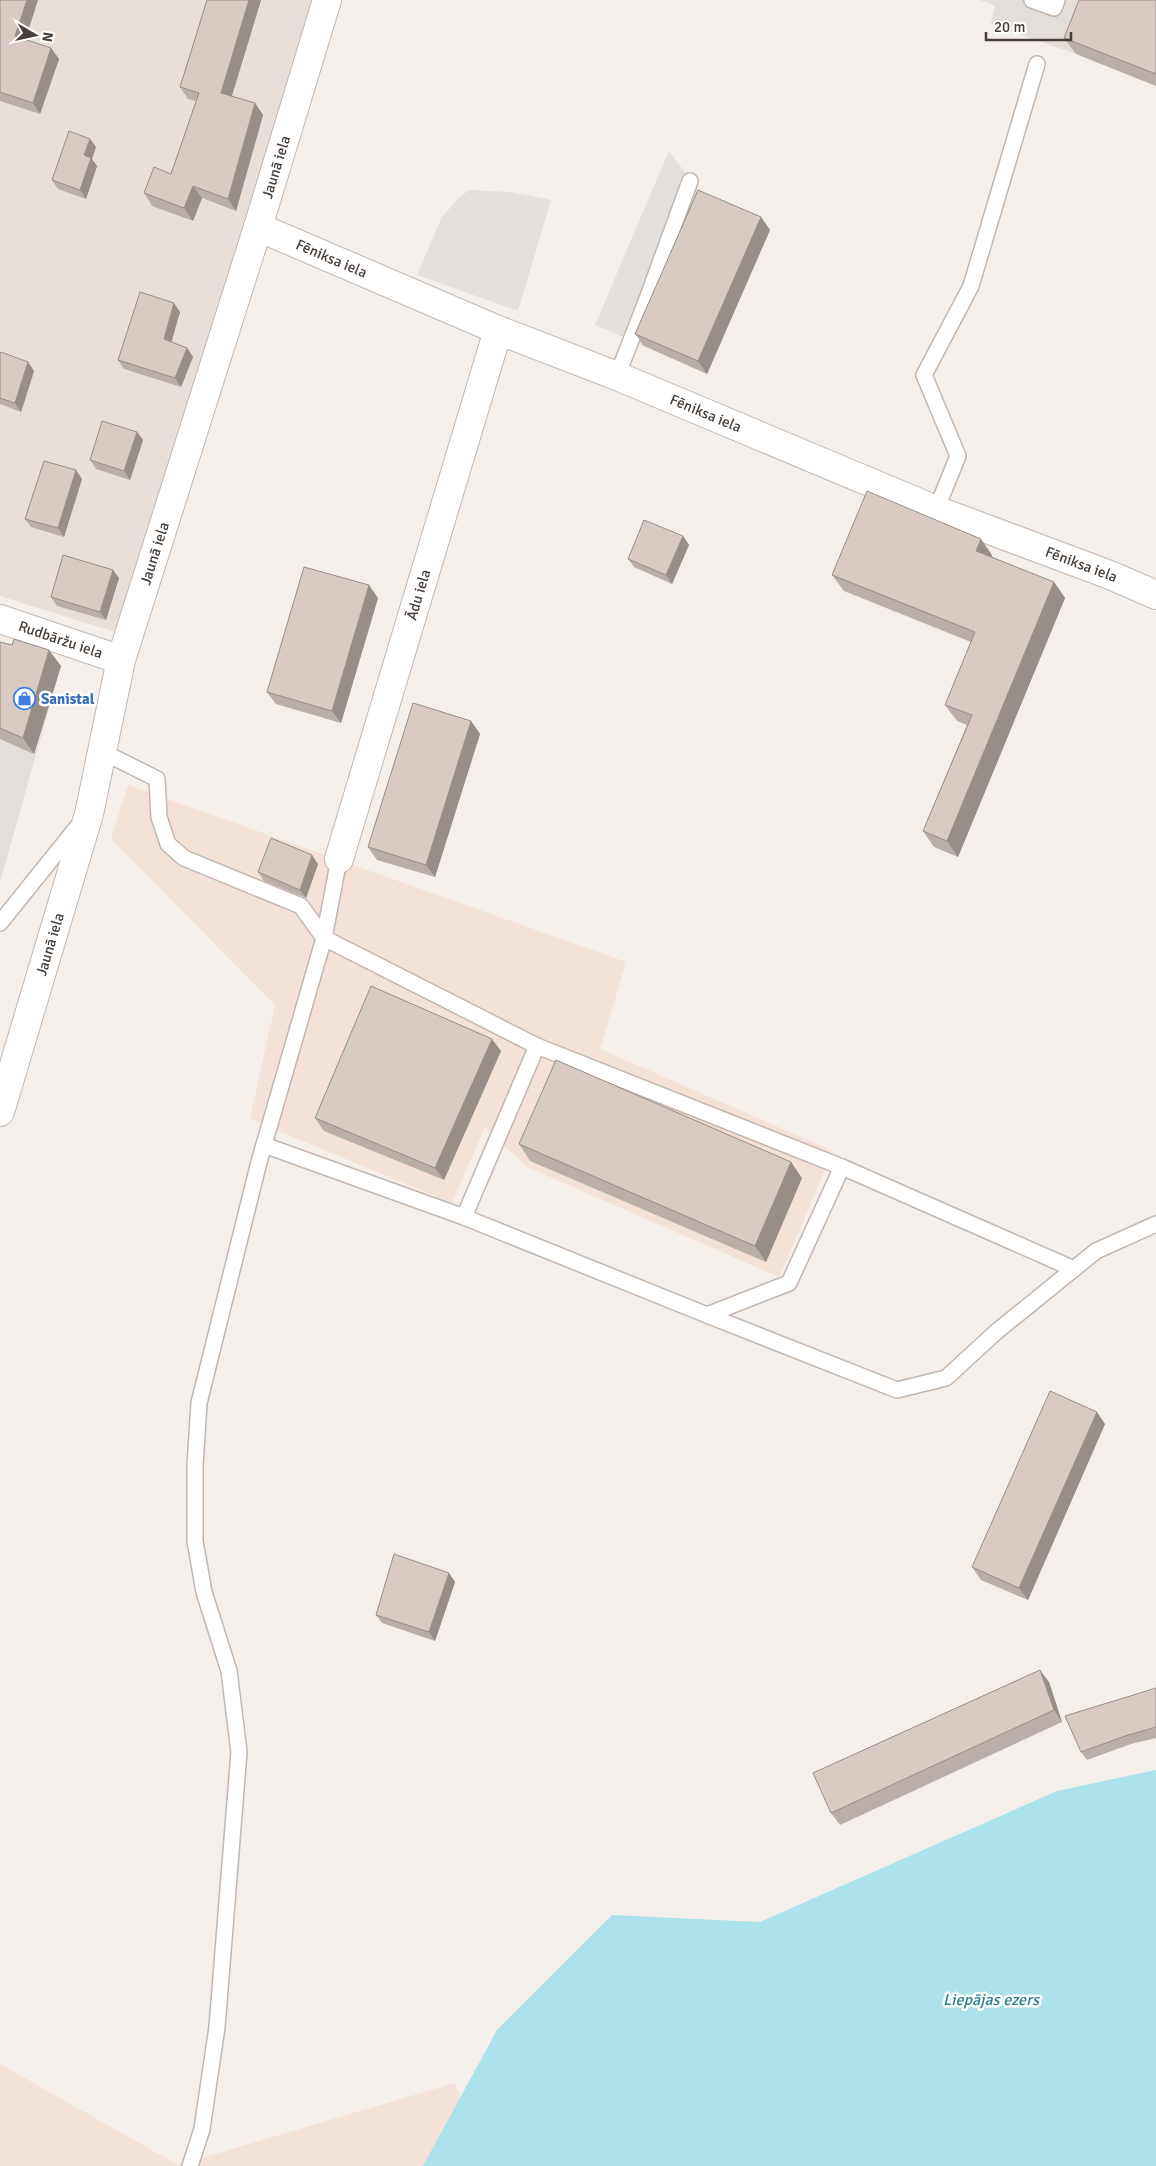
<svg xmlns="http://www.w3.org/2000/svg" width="1156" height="2166" font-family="Signika,sans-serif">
<rect width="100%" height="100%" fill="#f4efea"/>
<polygon fill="#e8dfd9" points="0,0 313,0 118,633 0,596"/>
<g fill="#f4e1d7">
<polygon points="128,785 626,962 600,1049 833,1151 779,1277 527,1167 485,1127 452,1203 250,1119 275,1005 111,839"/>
<polygon points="0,2064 178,2165 455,2083 467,2114 434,2166 0,2166"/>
</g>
<g fill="#e4dedb">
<polygon points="980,0 1156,0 1076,54 991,24 995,6"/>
<polygon points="0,647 61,666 0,882"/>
</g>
<g fill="#e3e0de">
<polygon points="669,151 707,202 644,346 595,325"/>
<polygon points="469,190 511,192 551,200 518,311 417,275 442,217 459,198"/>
</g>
<polygon fill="#abe2ec" points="1156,1770 1156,2166 423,2166 497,2030 612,1915 760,1922 1057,1791"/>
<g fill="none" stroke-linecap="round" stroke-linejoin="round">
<defs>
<g id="lane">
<polyline points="1032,0 1054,8 1057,0"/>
<polyline points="617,376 644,307 690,181"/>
<polyline points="936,510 958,456 924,375 971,286 1037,64"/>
<polyline points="101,751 157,779 159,817 168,844 184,858 301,906 324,938 537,1046 842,1167 1074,1269"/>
<polyline points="0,923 78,826"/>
<polyline points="264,1145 464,1217 707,1315 789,1283 842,1167"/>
<polyline points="464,1217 537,1046"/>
<polyline points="707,1315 897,1390 946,1378 996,1332 1096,1251 1156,1224"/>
<polyline points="190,2166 202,2129 217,2027 239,1752 229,1671 204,1592 195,1541 195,1466 199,1403 259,1162 324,938 339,859"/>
</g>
<g id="street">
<path id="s1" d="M258 227 498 330 617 376 936 510 1110 575 1156 595"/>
<path id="s2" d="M0 619 121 660"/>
<path id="s3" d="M339 859 498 330"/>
<path id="s4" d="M0 1112 89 814 121 660 258 227 327 0"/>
</g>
</defs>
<use href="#lane" stroke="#c2b7b0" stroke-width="18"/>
<use href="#street" stroke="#c2b7b0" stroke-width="30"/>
<use href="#lane" stroke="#fff" stroke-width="15"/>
<use href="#street" stroke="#fff" stroke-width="28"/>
</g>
<g fill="#baafa8">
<polygon points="0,0 25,39 51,48 59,59 40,114 0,101"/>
<polygon points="207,0 261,0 232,96 255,103 263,115 236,211 202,198 193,221 152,206 144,193 171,174 196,101 188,99 180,87"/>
<polygon points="1156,0 1156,86 1076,54 1064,38"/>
<polygon points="96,147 92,159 97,166 86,199 58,189 52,180"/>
<polygon points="761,217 770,230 707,374 644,346 635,334"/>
<polygon points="180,312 171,342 187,348 193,357 181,387 124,369 118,360"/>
<polygon points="0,354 28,362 34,371 21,412 0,404"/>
<polygon points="137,432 143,440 130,480 96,469 90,460"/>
<polygon points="82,479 64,537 31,527 25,519"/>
<polygon points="683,536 689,545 672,584 634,567 628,559"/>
<polygon points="992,555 992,557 1054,582 1065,598 958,857 934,847 923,831 967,725 957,721 945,705 971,642 844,591 832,575"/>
<polygon points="119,578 106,620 57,606 51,597"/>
<polygon points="378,598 341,723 276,704 267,692"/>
<polygon points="0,642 61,666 34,754 0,739"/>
<polygon points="471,721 480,734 435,877 377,860 368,847"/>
<polygon points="318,864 306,898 264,881 258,872"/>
<polygon points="501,1051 444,1180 324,1131 315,1118"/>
<polygon points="519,1144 802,1178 766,1262 530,1161"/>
<polygon points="1105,1424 1028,1600 981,1580 972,1567"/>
<polygon points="449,1573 455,1582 435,1641 382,1623 376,1615"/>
<polygon points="1049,1682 1062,1722 840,1825 831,1813"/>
<polygon points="1156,1688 1156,1738 1131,1744 1087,1760 1081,1752"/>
</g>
<g fill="#978e88">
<polygon points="27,0 38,0 23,47 15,36"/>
<polygon points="249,0 261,0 229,105 221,93"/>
<polygon points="51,48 59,59 40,114 33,103"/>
<polygon points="255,103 263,115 236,211 228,199"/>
<polygon points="90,139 96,147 92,159 97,166 86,199 80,190 84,155"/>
<polygon points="193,186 202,198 193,221 184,208"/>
<polygon points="761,217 770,230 707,374 698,361"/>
<polygon points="174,303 180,312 170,347 164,339"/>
<polygon points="187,348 193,357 181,387 175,378"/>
<polygon points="28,362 34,371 21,412 15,403"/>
<polygon points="137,432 143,440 130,480 124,471"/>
<polygon points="76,470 82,479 64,537 58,528"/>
<polygon points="683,536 689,545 672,584 666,575"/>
<polygon points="981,539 992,555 988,567 976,551"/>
<polygon points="113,570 119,578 106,620 100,612"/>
<polygon points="1054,582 1065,598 958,857 947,841"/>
<polygon points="369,585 378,598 341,723 332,711"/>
<polygon points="49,650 61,666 34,754 23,738"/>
<polygon points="471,721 480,734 435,877 426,865"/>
<polygon points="312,855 318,864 306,898 300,890"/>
<polygon points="492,1039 501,1051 444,1180 435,1168"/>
<polygon points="791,1162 802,1178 766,1262 755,1246"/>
<polygon points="1097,1412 1105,1424 1028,1600 1019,1588"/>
<polygon points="449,1573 455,1582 435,1641 429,1632"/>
<polygon points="1040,1670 1049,1682 1062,1722 1054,1710"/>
</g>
<g fill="#d8cbc3" stroke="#978e88">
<polygon points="0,0 27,0 15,36 51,48 33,103 0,92"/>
<polygon points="207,0 249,0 221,93 255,103 228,199 193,186 184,208 144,193 154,167 171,174 199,93 180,87"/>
<polygon points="1079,0 1156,0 1156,74 1064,38"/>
<polygon points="69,131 90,139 84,155 91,158 80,190 52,180"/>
<polygon points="698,190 761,217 698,361 635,334"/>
<polygon points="140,292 174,303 164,339 187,348 175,378 118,360"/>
<polygon points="1,352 28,362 15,403 0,398 0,354"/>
<polygon points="102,421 137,432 124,471 90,460"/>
<polygon points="44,461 76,470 58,528 25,519"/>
<polygon points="867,491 981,539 976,551 1054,582 947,841 923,831 972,715 945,705 975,632 832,575"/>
<polygon points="644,520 683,536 666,575 628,559"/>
<polygon points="63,555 113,570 100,612 51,597"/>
<polygon points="304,567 369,585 332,711 267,692"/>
<polygon points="14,639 49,650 23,738 0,728 0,642 12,645"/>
<polygon points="413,703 471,721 426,865 368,847"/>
<polygon points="271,838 312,855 300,890 258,872"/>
<polygon points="371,986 492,1039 435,1168 315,1118"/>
<polygon points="556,1060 791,1162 755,1246 519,1144"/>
<polygon points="1050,1391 1097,1412 1019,1588 972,1567"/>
<polygon points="394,1554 449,1573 429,1632 376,1615"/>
<polygon points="1040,1670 1054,1710 831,1813 813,1773"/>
<polygon points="1156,1688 1156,1727 1125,1736 1081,1752 1065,1716"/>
</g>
<defs>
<symbol id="shop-ring" viewBox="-11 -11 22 22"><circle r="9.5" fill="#fff" stroke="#3f7fe0" stroke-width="1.5"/><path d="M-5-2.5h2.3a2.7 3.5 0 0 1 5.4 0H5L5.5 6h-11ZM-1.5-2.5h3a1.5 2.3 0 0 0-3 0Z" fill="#3f7fe0"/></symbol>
</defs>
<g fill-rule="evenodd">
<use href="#shop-ring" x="12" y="686" width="25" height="25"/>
</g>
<g text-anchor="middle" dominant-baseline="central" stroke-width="5" stroke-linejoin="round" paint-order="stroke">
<g font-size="15" fill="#483e39" stroke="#fff">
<text stroke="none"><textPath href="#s4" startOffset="985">Jaunā iela</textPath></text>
<text stroke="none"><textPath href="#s1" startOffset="80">Fēniksa iela</textPath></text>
<text stroke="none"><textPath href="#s1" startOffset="485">Fēniksa iela</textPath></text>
<text stroke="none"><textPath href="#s4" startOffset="580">Jaunā iela</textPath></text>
<text stroke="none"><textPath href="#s1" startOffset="890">Fēniksa iela</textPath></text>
<text stroke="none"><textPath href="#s3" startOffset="276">Ādu iela</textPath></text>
<text stroke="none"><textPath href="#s2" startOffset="64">Rudbāržu iela</textPath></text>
<text stroke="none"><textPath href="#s4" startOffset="175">Jaunā iela</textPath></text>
</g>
<g font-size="15" font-weight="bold" fill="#366cbe" stroke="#fff" text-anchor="start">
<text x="41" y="699">Sanistal</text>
</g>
<g font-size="16" font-style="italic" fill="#2f7e8f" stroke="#fff">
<text x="991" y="2000">Liepājas ezers</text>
</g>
</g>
<g transform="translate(35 35) rotate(99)" stroke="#ffffff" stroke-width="4" paint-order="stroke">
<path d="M0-4L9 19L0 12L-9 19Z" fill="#483e39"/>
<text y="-8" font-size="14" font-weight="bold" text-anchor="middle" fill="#483e39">N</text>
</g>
<path d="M986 32v8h85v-8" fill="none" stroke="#483e39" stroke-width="2.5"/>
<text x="994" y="32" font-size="15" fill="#483e39" stroke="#ffffff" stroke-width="4" paint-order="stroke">20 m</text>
</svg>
